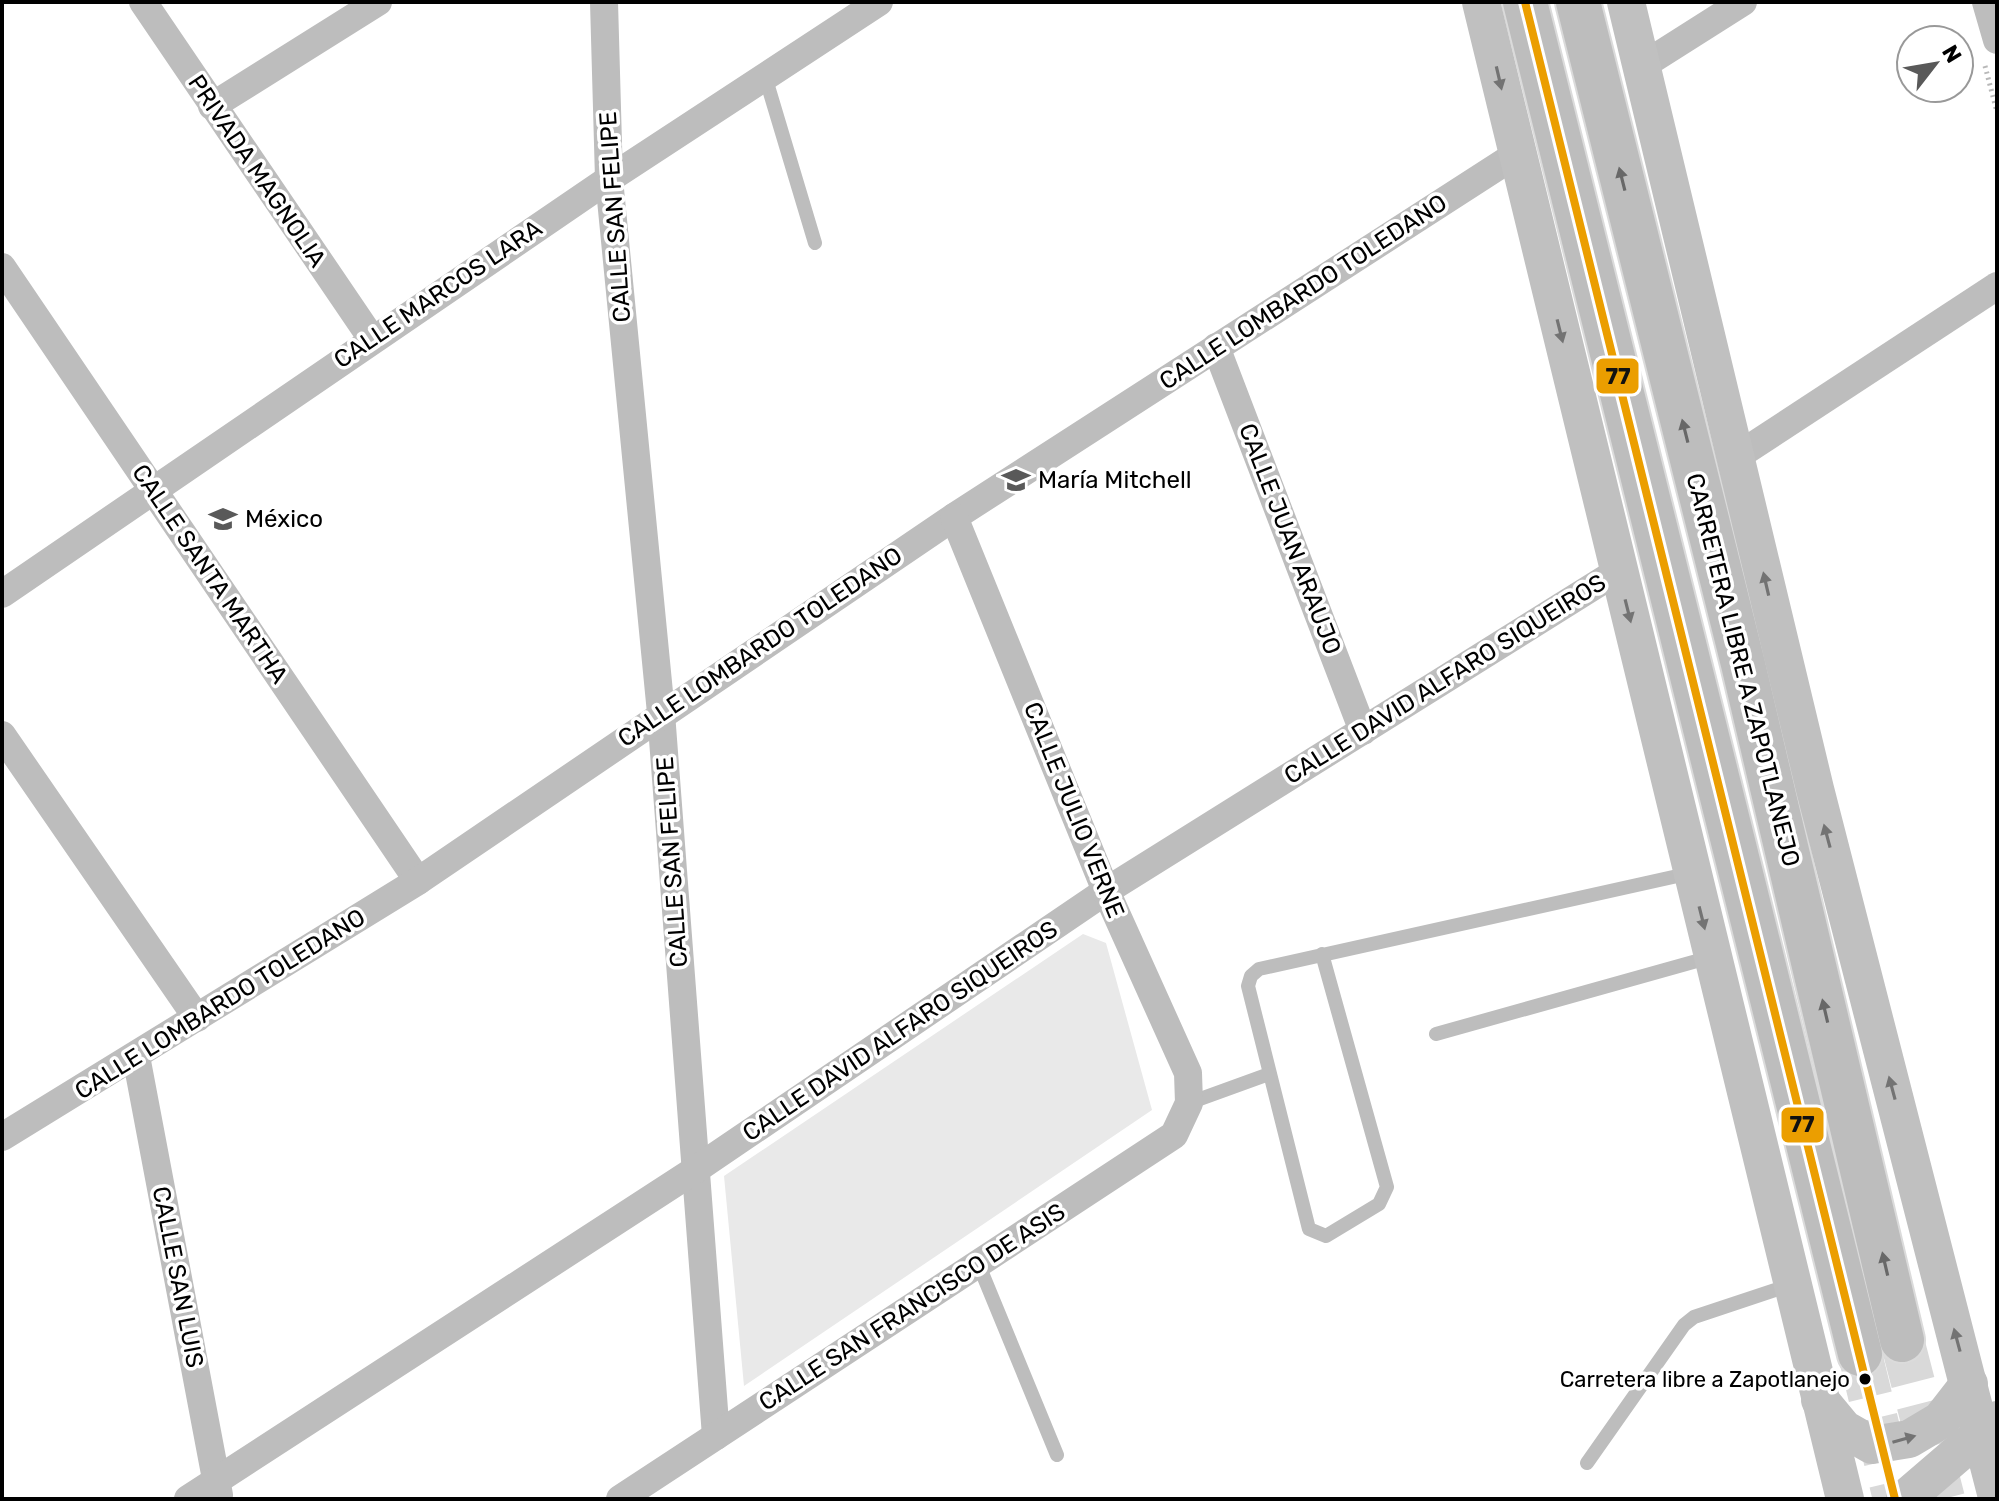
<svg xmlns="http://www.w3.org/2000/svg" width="1999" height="1501" font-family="Rubik,sans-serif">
<rect width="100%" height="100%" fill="#fff"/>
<polygon fill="#e9e9e9" points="1083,934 1106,943 1152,1110 744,1386 724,1176"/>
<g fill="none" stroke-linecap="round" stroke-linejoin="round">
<g stroke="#d9d9d9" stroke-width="44" stroke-dasharray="44 22" stroke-linecap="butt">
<polyline points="1902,1340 1943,1499"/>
<polyline points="1860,1354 1895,1499"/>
</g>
<defs>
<g id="primary">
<polyline points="1525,2 1860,1354"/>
<polyline points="1578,2 1743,664 1902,1340"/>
</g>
</defs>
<use href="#primary" stroke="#dbdbdb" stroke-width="48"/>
<polyline stroke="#b8b8b8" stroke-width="5" stroke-dasharray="2 4" stroke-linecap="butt" points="1985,66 1997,112"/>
<g stroke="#bdbdbd" stroke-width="14">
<polyline points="765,76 815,243"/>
<polyline points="1322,954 1387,1187 1379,1204 1326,1236 1309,1229 1248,986 1251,976 1259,969 1691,873"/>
<polyline points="1436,1034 1711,957"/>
<polyline points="1189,1103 1269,1074"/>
<polyline points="978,1263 1057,1455"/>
<polyline points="1587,1463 1684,1325 1694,1317 1790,1285"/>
</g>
<g stroke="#bdbdbd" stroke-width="28">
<polyline points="143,2 372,339"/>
<polyline points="604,2 609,179 661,713 716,1436"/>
<polyline points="1986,2 1997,40"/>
<polyline points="1642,66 1743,2"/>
<polyline points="212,106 378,2"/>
<polyline points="2,267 418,881"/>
<polyline points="1216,347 1363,731"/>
<polyline points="1736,457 1997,286"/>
<polyline points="2,594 609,179 879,2"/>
<polyline points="2,735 197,1018"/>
<polyline points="136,1056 219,1495"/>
<polyline points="2,1137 418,881 954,517 1517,154"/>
<polyline points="188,1499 695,1170 1106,891 1618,571"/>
<polyline points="620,1499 1174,1135 1189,1103 1188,1073 1106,891 954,517"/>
</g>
<g stroke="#c0c0c0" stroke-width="38">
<polyline points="1481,2 1845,1499"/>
<polyline points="1626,2 1815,789 1997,1497"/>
<polyline points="1820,1400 1844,1429 1872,1445 1909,1439 1941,1420 1969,1384"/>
<polyline points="1905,1499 1997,1420"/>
</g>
<use href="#primary" stroke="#bdbdbd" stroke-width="44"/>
<defs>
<polyline id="bus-1" points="1525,2 1895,1499"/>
</defs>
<use href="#bus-1" stroke="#fff" stroke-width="14"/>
<use href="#bus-1" stroke="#eb9e00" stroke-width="8"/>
</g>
<defs><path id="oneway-solid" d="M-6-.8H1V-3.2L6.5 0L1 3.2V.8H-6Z" transform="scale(2)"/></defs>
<g fill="#737373">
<use href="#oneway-solid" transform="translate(1499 78) rotate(77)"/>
<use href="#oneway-solid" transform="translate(1560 331) rotate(76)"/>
<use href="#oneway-solid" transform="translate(1766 584) rotate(-103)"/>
<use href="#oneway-solid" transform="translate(1628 611) rotate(76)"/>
<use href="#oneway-solid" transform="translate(1827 836) rotate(-105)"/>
<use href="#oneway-solid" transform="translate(1702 918) rotate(76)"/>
<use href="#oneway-solid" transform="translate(1892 1088) rotate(-105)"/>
<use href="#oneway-solid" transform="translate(1957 1340) rotate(-105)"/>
<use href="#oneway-solid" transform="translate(1904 1439) rotate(-16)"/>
</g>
<g fill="#686868">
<use href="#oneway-solid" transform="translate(1622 179) rotate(-104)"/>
<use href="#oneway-solid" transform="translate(1685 431) rotate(-104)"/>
<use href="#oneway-solid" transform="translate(1825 1011) rotate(-103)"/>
<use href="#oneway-solid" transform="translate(1885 1264) rotate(-103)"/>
</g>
<defs>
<symbol id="school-bare" viewBox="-9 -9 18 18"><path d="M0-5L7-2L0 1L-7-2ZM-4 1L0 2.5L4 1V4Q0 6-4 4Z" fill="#595959" stroke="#fff" stroke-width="2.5" paint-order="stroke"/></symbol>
</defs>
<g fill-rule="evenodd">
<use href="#school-bare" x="996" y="460" width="40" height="40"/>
<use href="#school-bare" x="203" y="499" width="40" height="40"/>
</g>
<circle fill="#000" stroke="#fff" stroke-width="3" cx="1865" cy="1379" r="7"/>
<g text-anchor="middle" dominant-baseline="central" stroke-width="7" stroke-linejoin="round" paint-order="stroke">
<g font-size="22" fill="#000" stroke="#fff" text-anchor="end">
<text x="1850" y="1379">Carretera libre a Zapotlanejo</text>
</g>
<g font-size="24" fill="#000" stroke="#fff">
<text transform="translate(257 171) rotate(56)">PRIVADA MAGNOLIA</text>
<text transform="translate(615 217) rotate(-94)">CALLE SAN FELIPE</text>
<text transform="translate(1303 292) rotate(-33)">CALLE LOMBARDO TOLEDANO</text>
<text transform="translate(438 294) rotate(-34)">CALLE MARCOS LARA</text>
<text transform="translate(1290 539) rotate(69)">CALLE JUAN ARAUJO</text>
<text transform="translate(210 574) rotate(56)">CALLE SANTA MARTHA</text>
<text transform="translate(760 647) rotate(-34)">CALLE LOMBARDO TOLEDANO</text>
<text transform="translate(1743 670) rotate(76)">CARRETERA LIBRE A ZAPOTLANEJO</text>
<text transform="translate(1445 679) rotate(-32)">CALLE DAVID ALFARO SIQUEIROS</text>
<text transform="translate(1074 810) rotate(68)">CALLE JULIO VERNE</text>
<text transform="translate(672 862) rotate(-94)">CALLE SAN FELIPE</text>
<text transform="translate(220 1004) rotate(-32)">CALLE LOMBARDO TOLEDANO</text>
<text transform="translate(900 1031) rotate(-34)">CALLE DAVID ALFARO SIQUEIROS</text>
<text transform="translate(178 1277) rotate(79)">CALLE SAN LUIS</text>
<text transform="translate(912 1307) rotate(-33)">CALLE SAN FRANCISCO DE ASIS</text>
</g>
<g font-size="24" fill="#000" stroke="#fff" text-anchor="start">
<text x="1038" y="480">María Mitchell</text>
<text x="245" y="519">México</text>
</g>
</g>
<g stroke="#fff" stroke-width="3">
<rect x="1595" y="357" width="45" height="38" rx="8" fill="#eb9e00"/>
<rect x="1780" y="1106" width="45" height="38" rx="8" fill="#eb9e00"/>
</g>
<g font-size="22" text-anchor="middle" font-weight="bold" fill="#111">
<text x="1618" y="384">77</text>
<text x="1802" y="1132">77</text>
</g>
<rect width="1999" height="1501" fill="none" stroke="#000000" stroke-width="8"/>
<g transform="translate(1935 64) rotate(59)"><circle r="38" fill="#ffffff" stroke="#999999" stroke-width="2"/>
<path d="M0-6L14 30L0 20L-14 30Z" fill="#595959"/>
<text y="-12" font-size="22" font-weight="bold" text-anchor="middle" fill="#000000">N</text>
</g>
</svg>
